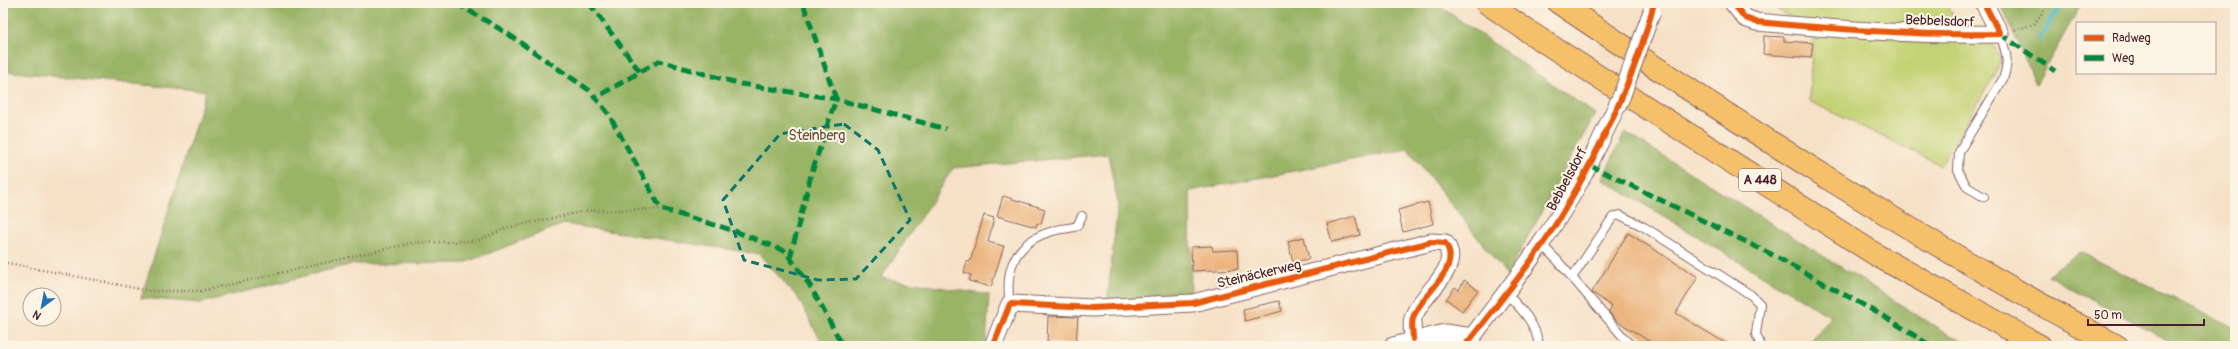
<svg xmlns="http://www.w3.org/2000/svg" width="2238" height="349" font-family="Pangolin,sans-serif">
<rect width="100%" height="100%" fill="#fcf5e5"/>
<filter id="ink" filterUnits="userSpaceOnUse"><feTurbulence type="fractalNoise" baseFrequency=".025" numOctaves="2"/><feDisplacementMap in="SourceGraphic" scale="8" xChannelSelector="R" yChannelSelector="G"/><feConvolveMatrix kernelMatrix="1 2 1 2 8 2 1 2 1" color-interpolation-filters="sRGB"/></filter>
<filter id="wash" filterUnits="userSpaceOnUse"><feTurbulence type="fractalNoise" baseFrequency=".012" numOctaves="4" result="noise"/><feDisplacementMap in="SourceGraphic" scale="16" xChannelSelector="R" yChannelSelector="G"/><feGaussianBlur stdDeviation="0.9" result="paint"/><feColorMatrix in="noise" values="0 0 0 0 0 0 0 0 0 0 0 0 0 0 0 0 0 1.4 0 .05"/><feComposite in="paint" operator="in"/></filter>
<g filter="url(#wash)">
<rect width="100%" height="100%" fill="#f6e1c7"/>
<polygon fill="#c3d274" stroke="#867850" points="1771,3 1952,3 1949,10 1996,49 2000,58 1998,69 1941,165 1809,101 1813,31 1778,10"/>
<g fill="#9ab466" stroke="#726a48">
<polygon points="3,3 1435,3 1595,114 1507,275 1408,149 1190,191 1191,297 1107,303 1118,204 1108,154 953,168 881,278 989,295 986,346 824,346 798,298 759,254 564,224 464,263 352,264 200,303 141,298 206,91 3,71"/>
<polygon points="2004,3 2082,3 2036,84 2002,6"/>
<polygon points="1625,132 1946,333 1972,346 1808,346 1831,317 1602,179"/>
<polygon points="2080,252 2235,329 2235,346 2178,346 2047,275"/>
</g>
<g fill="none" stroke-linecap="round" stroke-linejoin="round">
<polyline stroke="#4cb9c5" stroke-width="4.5" points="2040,38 2062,3"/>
</g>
<g id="blocks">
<g fill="#ecb580">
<polygon points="1764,36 1784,37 1784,41 1813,43 1811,58 1763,54"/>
<polygon points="1003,196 1045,209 1041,224 1037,223 1036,227 997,216"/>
<polygon points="1428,202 1433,224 1403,232 1398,210"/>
<polygon points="984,215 994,218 988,242 1004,246 991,287 969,281 971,275 964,273 967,261 970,262"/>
<polygon points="1355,216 1360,235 1332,242 1327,224"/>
<polygon points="1628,233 1698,277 1676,313 1730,346 1657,346 1617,321 1609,312 1612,307 1592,292"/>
<polygon points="1304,237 1309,259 1293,262 1288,241"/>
<polygon points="1212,246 1213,251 1237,250 1238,269 1192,271 1191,247"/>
<polygon points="1464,280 1478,290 1462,311 1446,299 1455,287 1459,290"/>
<polygon points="1279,301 1282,311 1245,321 1243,309"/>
<polygon points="1048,316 1078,317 1076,344 1047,343"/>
</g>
</g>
</g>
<g filter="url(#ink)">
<use href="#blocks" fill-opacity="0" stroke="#866362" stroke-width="1"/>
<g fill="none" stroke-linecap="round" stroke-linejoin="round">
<defs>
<g id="service">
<path d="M1984 197 1967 187 1958 170 1959 152 2003 79C2010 60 2006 53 2000 34"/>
<polyline points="1542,245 1557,260 1631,346"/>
<polyline points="1572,278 1613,217 1620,215 1644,227 1751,295 1760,304 1756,334 1761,346"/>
<path d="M1506 293C1522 310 1536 323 1539 346"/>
<path d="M1010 304C1004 268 1016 241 1053 231 1061 228 1069 229 1077 226L1082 216"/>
</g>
<g id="minor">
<path d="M1733 3 1745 18 1756 22C1837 29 1919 36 2000 34L1984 3"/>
<path d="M993 346 1010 304 1093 308 1193 303 1431 242 1445 243C1464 269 1420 294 1413 318 1411 324 1413 333 1413 339"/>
<polyline points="1393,346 1445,333 1472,337"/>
<path d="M1465 346C1514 283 1562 221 1597 148"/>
</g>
<g id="motorway">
<polyline points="1487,3 1529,32 1878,256 2040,346"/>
<path d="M1559 3C1740 125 1924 243 2117 346"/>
</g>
</defs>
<use href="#service" stroke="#866362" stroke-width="10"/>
<use href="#minor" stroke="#866362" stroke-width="19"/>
<use href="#motorway" stroke="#866362" stroke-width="24"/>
<g stroke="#866362" stroke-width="2.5" stroke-dasharray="1 3" stroke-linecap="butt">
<polyline points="2015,30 2034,24 2049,3"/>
<polyline points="3,262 150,291 201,291 412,243 477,241 506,228 585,211 661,209"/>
</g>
<use href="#service" stroke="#fff" stroke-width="8"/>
<use href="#minor" stroke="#fff" stroke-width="17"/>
<use href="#motorway" stroke="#f6c06b" stroke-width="22"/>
<defs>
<polyline id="minor-bridge" points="1597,148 1622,95 1652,11"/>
</defs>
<use href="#minor-bridge" stroke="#866362" stroke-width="19" stroke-linecap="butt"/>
<use href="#minor-bridge" stroke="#fff" stroke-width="17"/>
<g stroke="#00873e" stroke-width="5" stroke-dasharray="10 5" stroke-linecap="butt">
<polyline points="456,3 505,32 589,90 608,113 661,209 732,230 785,251 809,284 843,346"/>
<polyline points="589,3 640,72"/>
<polyline points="2000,34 2055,71"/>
<polyline points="602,94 659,61 741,84 836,99 946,129"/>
<polyline points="1589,165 1769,253 1887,318 1931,346"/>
<polyline points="790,258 811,175 836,99 803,3"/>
</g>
<defs>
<g id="cycleway">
<path d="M1733 3 1745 18 1756 22C1837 29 1919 36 2000 34L1984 3"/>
<path d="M993 346 1010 304 1093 308 1193 303 1431 242 1445 243C1464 269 1420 294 1413 318 1411 324 1413 333 1413 339"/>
<path d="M1465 346C1498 303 1534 261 1562 214 1599 152 1637 73 1654 3"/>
</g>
</defs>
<use href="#cycleway" stroke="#fcf5e5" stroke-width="8"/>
<use href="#cycleway" stroke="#e8590c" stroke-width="6"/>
</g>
</g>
<path fill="none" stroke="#0f766e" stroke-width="3" stroke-dasharray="8 5" stroke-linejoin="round" d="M844 124 878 150 910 220 856 279 818 280 744 260 723 200 780 134Z"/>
<g text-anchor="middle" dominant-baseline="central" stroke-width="4" stroke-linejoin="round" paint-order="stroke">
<rect fill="#fcf5e5" stroke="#7f5f63" stroke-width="1" x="1739" y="169" width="42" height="22" rx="3"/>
<g font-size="13" font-weight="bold" fill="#4a1f2b">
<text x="1760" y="180">A 448</text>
</g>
<g font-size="14" fill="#4a1f2b" stroke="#fcf5e5">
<text transform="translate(1940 21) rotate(2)">Bebbelsdorf</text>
<text transform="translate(1567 179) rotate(-62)">Bebbelsdorf</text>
<text transform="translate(1259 274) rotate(-13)">Steinäckerweg</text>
</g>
<g font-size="14" fill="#684c3d" stroke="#fcf5e5">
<text x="817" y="135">Steinberg</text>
</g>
</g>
<rect width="2238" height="349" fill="none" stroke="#fcf5e5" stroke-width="16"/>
<rect x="2076" y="22" width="140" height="52" fill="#fcf5e5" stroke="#b59f9b"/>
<rect x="2084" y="35" width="20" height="6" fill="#e8590c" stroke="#b59f9b"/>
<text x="2112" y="42" font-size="12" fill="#4a1f2b">Radweg</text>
<rect x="2084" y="55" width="20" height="6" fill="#00873e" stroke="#b59f9b"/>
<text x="2112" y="62" font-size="12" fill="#4a1f2b">Weg</text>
<g transform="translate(42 307) rotate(212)"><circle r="19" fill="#fcf5e5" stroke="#b59f9b"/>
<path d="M0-3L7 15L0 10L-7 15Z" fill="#1f6fb2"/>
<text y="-6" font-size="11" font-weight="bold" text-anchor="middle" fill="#4a1f2b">N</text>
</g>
<path d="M2088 319v6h116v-6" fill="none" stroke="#4a1f2b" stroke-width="2"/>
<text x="2094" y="319" font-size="12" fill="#4a1f2b" stroke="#fcf5e5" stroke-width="3" paint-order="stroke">50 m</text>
</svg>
